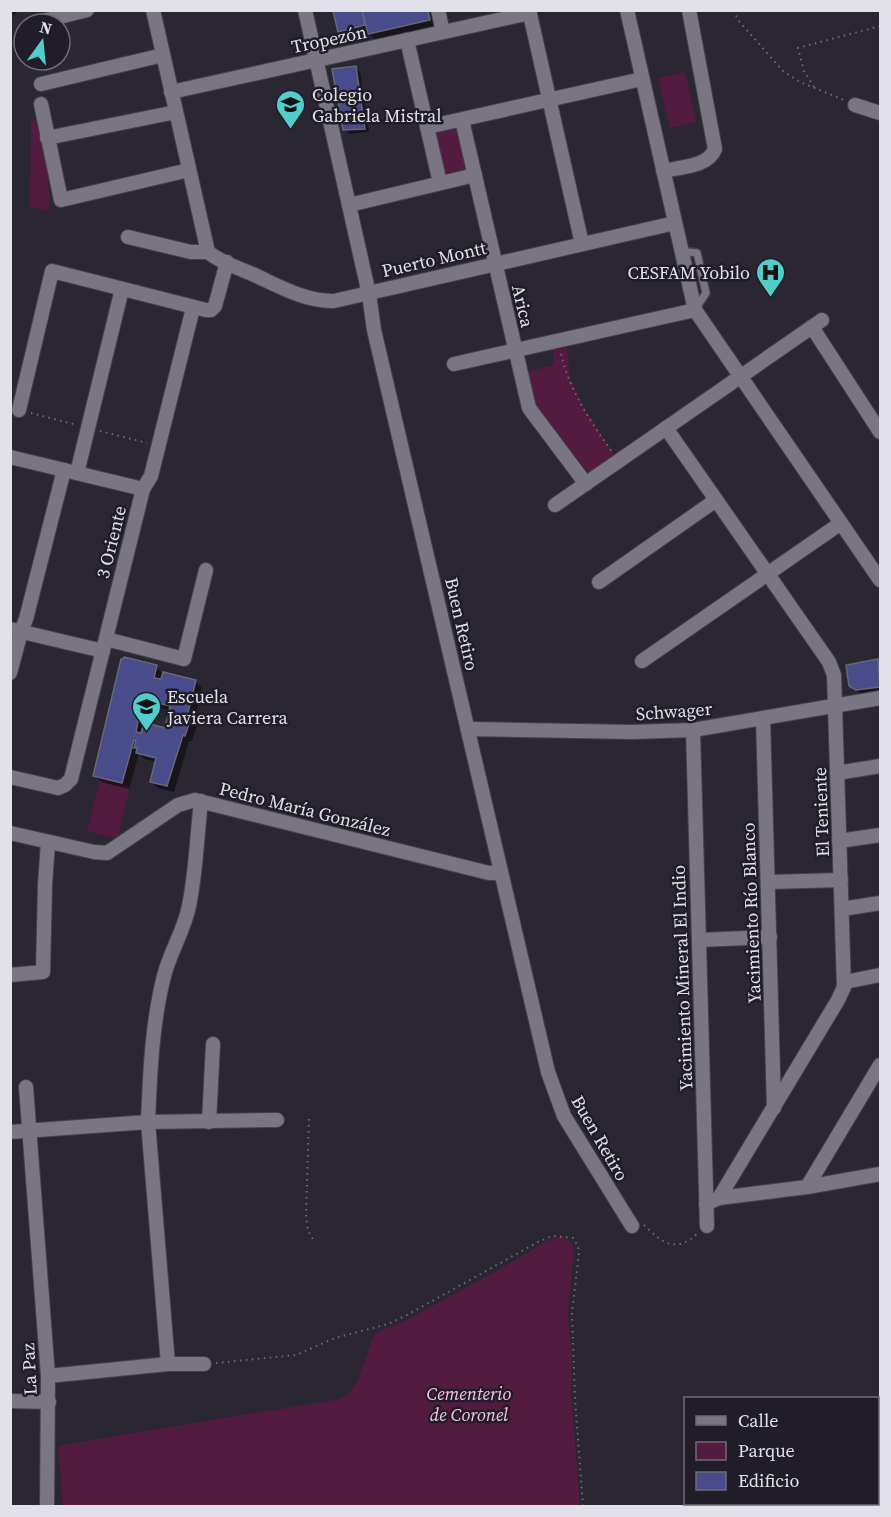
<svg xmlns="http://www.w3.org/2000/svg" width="891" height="1517" font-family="'Source Serif 4',serif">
<rect width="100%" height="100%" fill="#2b2732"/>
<g fill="#541b40">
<polygon points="685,72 696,122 670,128 658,78"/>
<path d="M36 120C45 149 50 181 49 211L30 207 31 121Z"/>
<polygon points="457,124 470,169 445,179 433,129"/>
<polygon points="567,348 570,378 583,406 614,454 589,473 533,403 527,372 554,365 553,350"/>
<polygon points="100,779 130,787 117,839 87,831"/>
<polygon points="561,1237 569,1241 574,1248 568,1314 572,1362 571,1392 580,1506 63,1506 58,1446 341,1399 352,1390 358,1379 374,1335 381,1330 399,1324 495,1272 547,1241"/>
</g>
<g fill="#0007" fill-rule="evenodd">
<polygon points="10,10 16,10 16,14 10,15"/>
<polygon points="338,10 433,10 436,27 376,40 368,33 346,38 339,31"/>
<polygon points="356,68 360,72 369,132 349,134 345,129"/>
<polygon points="877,661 880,664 880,694 864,697 851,686"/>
<path d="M156 667 163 674 196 682 202 688 194 723 197 726 192 741H189L174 792 158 788 151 781 157 762 144 759 139 753 129 789 101 782 94 775ZM149 705 171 711 166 730 145 724Z"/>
</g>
<g fill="#494c8a" stroke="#666875" stroke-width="1.5" fill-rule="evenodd">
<polygon points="362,10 365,25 338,32 333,11"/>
<polygon points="362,10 428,10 430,20 368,34"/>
<polygon points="356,66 365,129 343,130 332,69"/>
<path d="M124 657 157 665 154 678 161 679 163 672 196 680 187 717 191 718 185 736 183 735 167 786 150 782 156 758 136 753 137 748H134L136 741 134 740 122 783 93 776 121 659H123ZM142 699 170 706 165 728 144 722 141 733 136 732Z"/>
<polygon points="878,659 880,687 856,690 849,686 846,665"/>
</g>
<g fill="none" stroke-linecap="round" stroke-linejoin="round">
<defs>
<polyline id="service" points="681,251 697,253 706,293 696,308"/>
<g id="minor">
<polyline points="153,10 208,252"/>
<polyline points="305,10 369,294 374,330 548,1072 564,1116 632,1226"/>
<polyline points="438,10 443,32"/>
<polyline points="529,10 582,244"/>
<polyline points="627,10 695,310 880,580"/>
<polyline points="35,23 87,10"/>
<polyline points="407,40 440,183"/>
<polyline points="41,84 163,55"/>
<polyline points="171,92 530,13"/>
<polyline points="41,104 61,200 189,170"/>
<polyline points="855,105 880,113"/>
<polyline points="462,120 529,408 586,484"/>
<polyline points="427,127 642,79"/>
<polyline points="47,138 176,112"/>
<path d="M663 171C681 167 708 167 715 149L689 10"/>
<polyline points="349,205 475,175"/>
<polyline points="128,237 191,252 208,252"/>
<path d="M208 252C220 262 236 267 250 273 277 285 305 302 334 301L675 223"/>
<polyline points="812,327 880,432"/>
<polyline points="454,364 695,310"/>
<polyline points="19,410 52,271 206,310 211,310 215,306 227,262"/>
<polyline points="666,428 829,662 834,675 844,987 838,1000 719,1198 706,1204"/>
<polyline points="10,457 143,489"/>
<polyline points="77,473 122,289"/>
<polyline points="555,505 822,320"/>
<polyline points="599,582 716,500"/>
<polyline points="10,629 103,651"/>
<polyline points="106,639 184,659 206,570"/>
<polyline points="642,661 841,523"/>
<polyline points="10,673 21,632 26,619 64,470"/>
<polyline points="763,718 774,1108"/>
<polyline points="468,729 632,732 693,730 880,698"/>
<polyline points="693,730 707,1226"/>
<polyline points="837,773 880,766"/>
<polyline points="10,777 58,788 65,785 71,779 143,489 151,476 193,308"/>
<polyline points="10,833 94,852 107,853 178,805 195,800 489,873 501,873"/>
<polyline points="839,841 880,835"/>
<polyline points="768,882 841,880"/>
<polyline points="842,909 880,903"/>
<polyline points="699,940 770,937"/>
<polyline points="10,975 43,972 45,885 48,842"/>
<polyline points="845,982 880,975"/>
<polyline points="26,1087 48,1376 47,1506"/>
<polyline points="209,1122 213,1044"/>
<polyline points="10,1132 148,1122 277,1120"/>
<polyline points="807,1187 880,1065"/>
<polyline points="719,1198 807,1187 880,1174"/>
<path d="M168 1364 148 1122C150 1073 152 1023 164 976 170 952 184 931 189 906 196 872 197 836 201 801"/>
<polyline points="48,1376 168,1364 204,1364"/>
<polyline points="10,1401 49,1402"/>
</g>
</defs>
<use href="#service" stroke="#45424b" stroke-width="10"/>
<use href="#minor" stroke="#45424b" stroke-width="16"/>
<g stroke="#6f6c76" stroke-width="2" stroke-dasharray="1.5 4.5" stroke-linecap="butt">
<polyline points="734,10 738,20 783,71 800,82 844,100"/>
<polyline points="814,87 804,71 798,48 880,26"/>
<path d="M561 354C570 391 590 421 612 452"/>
<polyline points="31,413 77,425"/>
<polyline points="100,431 147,443"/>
<polyline points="309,1119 306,1215 308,1231 314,1241"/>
<path d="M644 1225C661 1242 675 1254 697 1234"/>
<polyline points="216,1363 296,1355 335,1338 388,1324 407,1315 538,1242 552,1236 573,1238 578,1246 579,1253 572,1313 575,1399 583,1506"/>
</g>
<use href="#service" stroke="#7a7583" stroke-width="7"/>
<use href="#minor" stroke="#7a7583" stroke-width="14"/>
</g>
<defs>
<symbol id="school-pin" viewBox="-11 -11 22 30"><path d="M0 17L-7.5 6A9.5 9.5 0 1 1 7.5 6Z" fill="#53cdcb" stroke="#211d28"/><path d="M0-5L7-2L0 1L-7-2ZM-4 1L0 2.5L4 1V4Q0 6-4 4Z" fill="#111"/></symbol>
<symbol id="hospital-pin" viewBox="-11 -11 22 30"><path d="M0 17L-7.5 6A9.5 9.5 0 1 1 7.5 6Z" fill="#53cdcb" stroke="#211d28"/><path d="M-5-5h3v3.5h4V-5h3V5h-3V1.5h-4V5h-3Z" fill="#111"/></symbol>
</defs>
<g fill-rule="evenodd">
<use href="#school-pin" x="274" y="88" width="33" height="45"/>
<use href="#hospital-pin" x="754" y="256" width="33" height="45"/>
<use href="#school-pin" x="130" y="690" width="33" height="45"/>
</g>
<g text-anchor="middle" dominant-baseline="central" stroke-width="5" stroke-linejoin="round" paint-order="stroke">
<g font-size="18" fill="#e2e0e8" stroke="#211d28">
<text transform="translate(329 39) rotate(-12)">Tropezón</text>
<text transform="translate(434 259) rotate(-13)">Puerto Montt</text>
<text transform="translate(523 306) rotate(77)">Arica</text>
<text transform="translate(111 542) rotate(-76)">3 Oriente</text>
<text transform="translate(462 624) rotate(77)">Buen Retiro</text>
<text transform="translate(674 711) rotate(-4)">Schwager</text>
<text transform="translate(305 809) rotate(14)">Pedro María González</text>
<text transform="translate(821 812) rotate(-92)">El Teniente</text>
<text transform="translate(751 913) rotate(-92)">Yacimiento Río Blanco</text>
<text transform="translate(682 978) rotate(-92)">Yacimiento Mineral El Indio</text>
<text transform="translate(600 1138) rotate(60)">Buen Retiro</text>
<text transform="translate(29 1369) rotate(-93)">La Paz</text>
</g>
<g font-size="18" fill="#e2e0e8" stroke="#211d28" text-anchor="start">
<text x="312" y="94">Colegio<tspan x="312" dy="21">Gabriela Mistral</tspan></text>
<text x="750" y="272" text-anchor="end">CESFAM Yobilo</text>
<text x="167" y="696">Escuela<tspan x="167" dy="21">Javiera Carrera</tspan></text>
</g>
<g font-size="18" font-style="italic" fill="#fcc2e3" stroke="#211d28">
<text x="469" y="1393">Cementerio<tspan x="469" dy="21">de Coronel</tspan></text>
</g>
</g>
<rect width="891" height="1517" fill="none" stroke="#e2e0e8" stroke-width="24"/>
<rect x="684" y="1397" width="195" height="108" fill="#211d28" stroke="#6e6b75" stroke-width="1.5"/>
<rect x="696" y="1416" width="30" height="9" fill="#7a7583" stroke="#6e6b75" stroke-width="1.5"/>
<text x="738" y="1427" font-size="18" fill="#e2e0e8">Calle</text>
<rect x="696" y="1442" width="30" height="18" fill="#541b40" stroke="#6e6b75" stroke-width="1.5"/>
<text x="738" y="1457" font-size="18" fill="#e2e0e8">Parque</text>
<rect x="696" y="1472" width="30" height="18" fill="#494c8a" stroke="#6e6b75" stroke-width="1.5"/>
<text x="738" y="1487" font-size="18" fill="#e2e0e8">Edificio</text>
<g transform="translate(42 42) rotate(15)"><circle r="28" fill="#211d28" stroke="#6e6b75" stroke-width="1.5"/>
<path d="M0-4.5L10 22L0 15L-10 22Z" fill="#53cdcb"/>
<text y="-9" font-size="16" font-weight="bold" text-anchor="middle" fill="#e2e0e8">N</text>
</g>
</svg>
